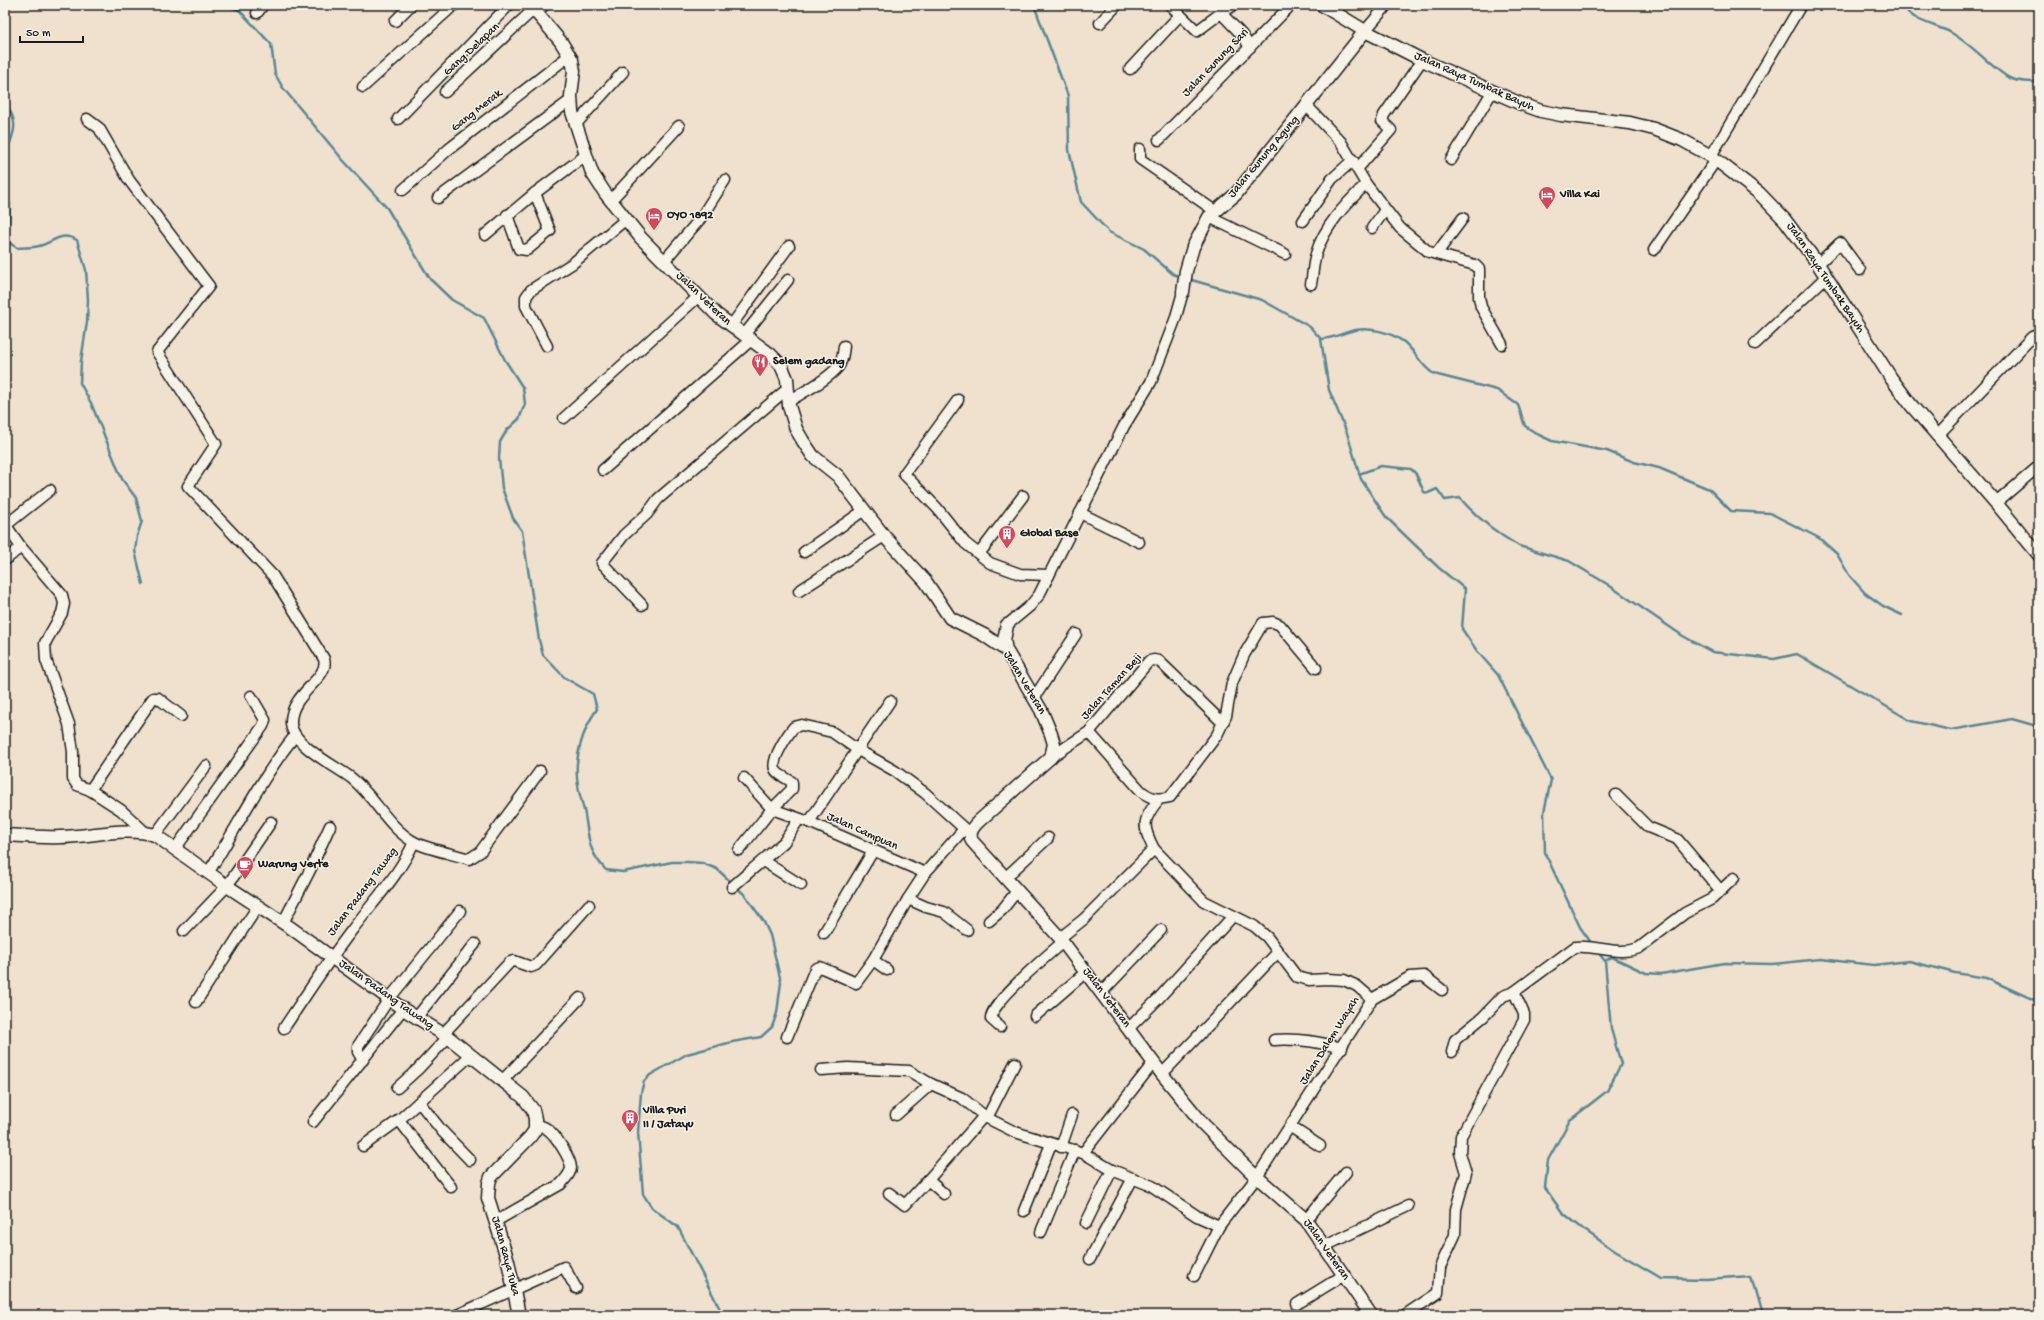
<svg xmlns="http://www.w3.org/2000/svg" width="2044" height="1320" font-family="'Gochi Hand',sans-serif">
<rect width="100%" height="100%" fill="#f0e1ce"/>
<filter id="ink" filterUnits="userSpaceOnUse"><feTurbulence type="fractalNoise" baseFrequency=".025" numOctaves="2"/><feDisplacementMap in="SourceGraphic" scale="8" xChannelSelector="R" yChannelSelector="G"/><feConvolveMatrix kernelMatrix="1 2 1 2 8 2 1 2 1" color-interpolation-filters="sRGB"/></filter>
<g filter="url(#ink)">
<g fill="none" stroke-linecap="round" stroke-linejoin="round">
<g stroke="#5a8694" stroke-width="2.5">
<path d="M226 5 239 10 271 44 275 74 283 88 343 160 387 208 430 279 452 300 484 318 505 360 523 388 525 404 519 419 507 430 500 442 499 458 502 488 513 518 522 531 539 640 543 655 565 678 593 694 597 709C583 729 573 759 578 785 579 795 583 804 585 815 589 839 588 851 606 870L623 872 672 862H687L702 863 717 869 732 883"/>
<polyline points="1034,5 1068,96 1069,150 1081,202 1109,232 1144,249 1173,274 1182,277"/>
<path d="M1902 5C1913 22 1933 24 1950 32 1973 45 1985 62 2006 76 2014 82 2029 82 2039 82"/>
<path d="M5 103C21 124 13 134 5 156"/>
<path d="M5 192 10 204 7 241 17 248C24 247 32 248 39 246 55 242 59 231 77 240L86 270 88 300 87 322 81 361 80 383 91 403 122 479 136 498 138 506 142 521 137 536 135 551 143 584"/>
<polyline points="1188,279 1262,300 1310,327 1321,339 1329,390 1347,433 1361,479 1386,517 1439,568 1465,589 1462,629 1477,651 1498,675 1551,780 1544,812 1545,853 1580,927 1592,944"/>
<path d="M1321 339C1332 339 1340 334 1351 331 1367 326 1391 332 1404 342 1415 351 1421 366 1434 374L1497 390 1518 405 1525 426 1539 435 1552 441 1607 451 1634 462 1659 468 1709 489 1731 511 1770 513 1819 538 1837 554 1849 575 1865 593 1883 606 1902 615"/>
<path d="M1359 474 1381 466 1411 469 1416 474 1424 492 1428 493 1437 489 1445 500 1460 498C1477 518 1496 533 1519 546L1569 561 1607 584 1683 636 1712 652 1774 659 1797 654 1911 721 1951 730 2012 719 2033 725 2039 731"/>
<polyline points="1597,951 1605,961 1611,1029 1621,1064 1607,1091 1570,1120 1548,1160 1545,1188 1562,1212 1583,1229 1615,1251 1661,1278 1706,1279 1751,1276 1762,1315"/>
<polyline points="1605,961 1612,957 1646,973 1661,974 1724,963 1772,964 1820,959 1874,965 1909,961 1955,973 1986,978 2039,1002"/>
<polyline points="723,1315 678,1227 652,1208 643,1194 638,1132 641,1093 644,1081 650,1075 687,1054 732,1042 761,1037 772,1027 777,1013 781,982 770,935 764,922 745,895 736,887"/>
</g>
<defs>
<g id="minor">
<polyline points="1170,5 1197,31 1221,13 1234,5"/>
<polyline points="257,13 263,5"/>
<polyline points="1221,13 1242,35 1250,47"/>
<polyline points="536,14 544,5"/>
<polyline points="395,21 411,5"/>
<polyline points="1100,23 1117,5"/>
<polyline points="1365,31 1387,5"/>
<polyline points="1130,69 1180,15"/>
<polyline points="363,87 454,5"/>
<polyline points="445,92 533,10"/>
<polyline points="1307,106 1341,142 1366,184 1400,228 1429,252 1475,265 1479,269 1479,297 1481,307 1502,344"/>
<path d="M87 119 99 128 129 180 209 286 157 352 216 444 188 486 273 576 324 659C330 679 290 693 291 723 291 744 335 766 350 777 374 795 387 827 414 842 427 849 454 854 469 859L480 852 540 771"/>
<polyline points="398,119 509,5"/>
<polyline points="576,124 623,72"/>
<polyline points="1159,140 1291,5"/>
<polyline points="1140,149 1140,159 1215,211"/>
<polyline points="1711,156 1801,5"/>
<polyline points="1451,160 1492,92"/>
<polyline points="1358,168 1391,130 1382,121 1384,115 1422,60"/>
<polyline points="403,190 449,149 570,55"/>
<polyline points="438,198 571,100"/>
<polyline points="611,200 679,126"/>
<polyline points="507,215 519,249 527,250 550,231 535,193"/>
<polyline points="1209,217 1285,254"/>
<polyline points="1303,221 1332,179 1353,160"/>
<polyline points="1372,228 1385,210"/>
<polyline points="485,235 535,193 586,155"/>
<polyline points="1654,250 1716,160"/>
<polyline points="1437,253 1463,218"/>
<polyline points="664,261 700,219 725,180"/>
<polyline points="1818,264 1840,243 1860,270"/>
<path d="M1311 284C1313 274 1313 263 1316 254 1324 226 1347 203 1366 184"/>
<polyline points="731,326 789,246"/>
<polyline points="744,335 788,280"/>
<polyline points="1755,344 1826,277"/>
<polyline points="547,346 526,306 526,297 531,290 573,263 625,220"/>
<polyline points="958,400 904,474 937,508 965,543 990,563 1020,574 1049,575"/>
<path d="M788 402C804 391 825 382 838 367 843 361 843 353 844 346"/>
<polyline points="564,418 699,296"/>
<polyline points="1937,436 2032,337 2039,334"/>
<polyline points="603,470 750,341"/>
<polyline points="1996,503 2039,466"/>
<polyline points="1080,513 1139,542"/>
<polyline points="5,524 21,547 62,595 64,604 62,613 45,643 46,660 69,724 73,752 73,779 77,785 90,790 121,810 146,833"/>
<polyline points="6,525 50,490"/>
<polyline points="804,552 863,511"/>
<polyline points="979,554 1023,496"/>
<polyline points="5,560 21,547"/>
<polyline points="799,591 884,536"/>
<polyline points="642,605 602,563 624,535 647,514 658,499 786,390"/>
<polyline points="1007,625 1030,606 1039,595 1124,426 1151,382 1175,320 1183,292"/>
<polyline points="1034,698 1076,634"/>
<path d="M1089 732 1141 791C1151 799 1158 800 1170 797L1217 735 1226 716 1232 683 1244 655 1263 623 1273 622 1280 625 1316 668"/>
<polyline points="1051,757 1089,732 1149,661 1154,660 1159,661 1223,723"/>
<polyline points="744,778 772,809 809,822 925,873 964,829"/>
<polyline points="90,790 153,698 158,698 181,716"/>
<polyline points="1616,795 1648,827 1677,839 1721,891"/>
<polyline points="809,822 890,701"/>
<polyline points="155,835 206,766"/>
<polyline points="175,849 263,726 265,720 251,696"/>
<path d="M1154 849C1142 826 1142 820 1159 799"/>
<path d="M739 850 772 809 792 789V782C787 778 777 775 775 769 771 759 788 734 794 727L802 725 832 732 858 750 895 771 925 793 970 834"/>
<polyline points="763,861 801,885"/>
<path d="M208 873C237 828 260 780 293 738"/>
<polyline points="925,873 908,899 926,907 944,912 967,930"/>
<polyline points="1005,878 1048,838"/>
<polyline points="732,887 784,842 799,819"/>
<polyline points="989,921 1002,910 1017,891"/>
<polyline points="283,923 310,870 330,826"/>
<polyline points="184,931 227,886 271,822"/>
<polyline points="824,933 873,851"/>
<polyline points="1060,938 1084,919 1154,849 1204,901 1254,926 1267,937 1297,977 1309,980 1328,979 1344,980 1357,986 1372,999 1257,1177 1219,1226 1194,1276"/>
<polyline points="887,970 873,960 908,899"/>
<polyline points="1102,992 1161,930"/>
<polyline points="1372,999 1410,977 1424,976 1442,990"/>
<polyline points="196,1002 258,906"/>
<polyline points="1035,1016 1086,972"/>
<polyline points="416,1018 475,944"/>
<path d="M1000 1027 991 1019C988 1005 1050 953 1063 942"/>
<path d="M284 1028C306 995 328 961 352 930 373 902 400 874 414 842"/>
<polyline points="1129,1028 1158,999 1233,916"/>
<polyline points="443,1034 510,962 514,961 531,967 536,965 589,905"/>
<polyline points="787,1037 815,969 820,967 856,983 873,960"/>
<path d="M1274 1040C1298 1038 1319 1042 1342 1048"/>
<polyline points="1452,1052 1455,1040 1483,1017 1503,996 1514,992"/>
<polyline points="363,1060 358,1052 358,1046 389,999 460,911"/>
<polyline points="1154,1062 1083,1153 1112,1170 1152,1186 1197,1216 1219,1226"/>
<polyline points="821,1070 848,1068 909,1071 931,1084 962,1098 987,1118 1015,1132 1083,1153"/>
<polyline points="1162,1074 1278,952"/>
<polyline points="502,1081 580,998"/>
<polyline points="397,1088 418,1069 448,1037"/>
<polyline points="419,1102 442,1131 470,1160"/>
<polyline points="896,1115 931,1084"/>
<polyline points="987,1118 1015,1063"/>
<polyline points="399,1120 451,1187"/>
<polyline points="313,1122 403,1009"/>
<polyline points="1291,1127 1320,1146"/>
<polyline points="363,1146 399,1120 471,1055"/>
<polyline points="1061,1147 1072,1115"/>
<polyline points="889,1193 905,1205 928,1180"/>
<polyline points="944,1194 928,1180 984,1116"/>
<polyline points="1024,1211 1051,1144"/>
<polyline points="1306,1220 1346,1172"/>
<path d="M496 1221 561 1184C565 1179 570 1175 571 1168 571 1159 555 1134 547 1129 544 1126 540 1126 536 1125"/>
<polyline points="1086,1223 1112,1170"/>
<polyline points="1041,1232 1075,1150"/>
<polyline points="1325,1246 1408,1206"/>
<polyline points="1090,1259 1133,1178"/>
<polyline points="1297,1304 1344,1275"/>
<polyline points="457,1315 564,1267 576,1288"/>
<path d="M1405 1315 1438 1293 1440 1267 1455 1235 1456 1209 1466 1173 1460 1153 1461 1136 1524 1020V1014L1514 992 1575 947C1597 945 1618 956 1639 948L1685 913 1712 899 1734 878"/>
</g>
<g id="tertiary">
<path d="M530 5 561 42 572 60 574 71 571 96 572 112 592 173 605 193 641 238 716 314 770 354 781 365 787 379 789 406 796 429 803 441 813 456 838 476 884 536 926 582 950 618 984 635 1006 650 1041 710 1051 734 1054 744 1051 757 979 821C973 827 968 832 972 841L1060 938 1162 1074 1203 1124 1249 1170 1306 1220 1371 1315"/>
<polyline points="1322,5 1365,31 1422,60 1519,103 1541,111 1561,115 1630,123 1654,129 1682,140 1711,156 1759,193 1785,220 1818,264 1891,378 1911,405 1996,503 2039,555"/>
<polyline points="1183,292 1186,271 1193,247 1209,217 1236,194 1365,31"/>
<polyline points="1006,650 1004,640 1007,625"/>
<path d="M5 835C23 836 42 838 60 837 91 837 125 826 155 835L227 886 291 928 403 1009 448 1037 523 1097 533 1110 535 1119V1130L530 1137 491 1177 489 1183 488 1198 508 1261 519 1315"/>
</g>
</defs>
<use href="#minor" stroke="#1c1c1c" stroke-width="13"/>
<use href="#tertiary" stroke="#1c1c1c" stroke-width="15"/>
<use href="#minor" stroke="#f7f3e8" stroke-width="10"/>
<use href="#tertiary" stroke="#f7f3e8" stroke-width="12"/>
</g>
</g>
<defs>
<symbol id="hotel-pin" viewBox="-11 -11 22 30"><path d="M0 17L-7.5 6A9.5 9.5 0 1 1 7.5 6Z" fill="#d1495b" stroke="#f7f3e8"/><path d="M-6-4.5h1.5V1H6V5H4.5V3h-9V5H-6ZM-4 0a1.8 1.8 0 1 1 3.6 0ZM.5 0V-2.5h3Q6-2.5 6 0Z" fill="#fff"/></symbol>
<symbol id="restaurant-pin" viewBox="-11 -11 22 30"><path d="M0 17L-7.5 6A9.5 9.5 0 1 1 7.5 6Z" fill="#d1495b" stroke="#f7f3e8"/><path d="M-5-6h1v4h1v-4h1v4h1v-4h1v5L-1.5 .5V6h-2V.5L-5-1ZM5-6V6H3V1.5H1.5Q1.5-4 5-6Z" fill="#fff"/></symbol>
<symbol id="building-pin" viewBox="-11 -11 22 30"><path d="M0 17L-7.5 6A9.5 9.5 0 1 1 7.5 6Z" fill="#d1495b" stroke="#f7f3e8"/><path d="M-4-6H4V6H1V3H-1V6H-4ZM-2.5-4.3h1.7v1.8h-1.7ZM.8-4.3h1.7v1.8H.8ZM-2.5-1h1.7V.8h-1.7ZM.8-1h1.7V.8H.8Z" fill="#fff"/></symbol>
<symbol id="cafe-pin" viewBox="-11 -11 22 30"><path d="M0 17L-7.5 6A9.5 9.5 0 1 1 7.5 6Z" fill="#d1495b" stroke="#f7f3e8"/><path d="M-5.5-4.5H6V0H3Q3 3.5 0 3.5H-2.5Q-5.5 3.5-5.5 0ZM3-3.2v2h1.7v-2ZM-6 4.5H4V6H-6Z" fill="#fff"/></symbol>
</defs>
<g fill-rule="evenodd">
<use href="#hotel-pin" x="1537" y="185" width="20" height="27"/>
<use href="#hotel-pin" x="644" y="206" width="20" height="27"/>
<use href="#restaurant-pin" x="750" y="352" width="20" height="27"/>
<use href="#building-pin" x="997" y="524" width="20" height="27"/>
<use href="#cafe-pin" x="235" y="855" width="20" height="27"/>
<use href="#building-pin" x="620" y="1108" width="20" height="27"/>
</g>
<g text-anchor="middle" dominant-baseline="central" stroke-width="3" stroke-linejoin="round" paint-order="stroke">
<g font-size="12" fill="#1c1c1c" stroke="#f7f3e8">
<text transform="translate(472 50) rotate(-43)">Gang Delapan</text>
<text transform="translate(1216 63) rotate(-46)">Jalan Gunung Sari</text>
<text transform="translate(1474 82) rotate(24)">Jalan Raya Tumbak Bayuh</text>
<text transform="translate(477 111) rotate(-38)">Gang Merak</text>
<text transform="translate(1264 157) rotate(-50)">Jalan Gunung Agung</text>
<text transform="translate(1825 278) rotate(56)">Jalan Raya Tumbak Bayuh</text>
<text transform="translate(703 299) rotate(44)">Jalan Veteran</text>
<text transform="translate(1024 683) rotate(59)">Jalan Veteran</text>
<text transform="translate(1112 687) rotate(-48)">Jalan Taman Beji</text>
<text transform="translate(862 832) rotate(24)">Jalan Campuan</text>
<text transform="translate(363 892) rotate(-53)">Jalan Padang Tawag</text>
<text transform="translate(386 995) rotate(35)">Jalan Padang Tawang</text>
<text transform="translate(1106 998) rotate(53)">Jalan Veteran</text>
<text transform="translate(1330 1041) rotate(-58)">Jalan Dalem Wayah</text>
<text transform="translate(1326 1250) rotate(55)">Jalan Veteran</text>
<text transform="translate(505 1256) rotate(75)">Jalan Raya Tuka</text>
</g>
<g font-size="12" font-weight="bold" fill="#1c1c1c" stroke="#f7f3e8" text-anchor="start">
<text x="1560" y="195">Villa Kai</text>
<text x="667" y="216">OYO 1892</text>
<text x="773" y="362">Selem gadang</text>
<text x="1020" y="534">Global Base</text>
<text x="258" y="865">Warung Verte</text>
<text x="643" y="1111">Villa Puri<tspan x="643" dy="14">II / Jatayu</tspan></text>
</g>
</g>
<rect width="2044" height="1320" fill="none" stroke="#f7f3e8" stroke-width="20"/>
<rect x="10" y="10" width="2024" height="1300" fill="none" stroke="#1c1c1c" stroke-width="1.5" filter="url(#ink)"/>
<path d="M20 36v6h63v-6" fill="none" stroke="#1c1c1c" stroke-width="2"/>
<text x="26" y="36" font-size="12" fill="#1c1c1c" stroke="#f7f3e8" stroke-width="3" paint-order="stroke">50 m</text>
</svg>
